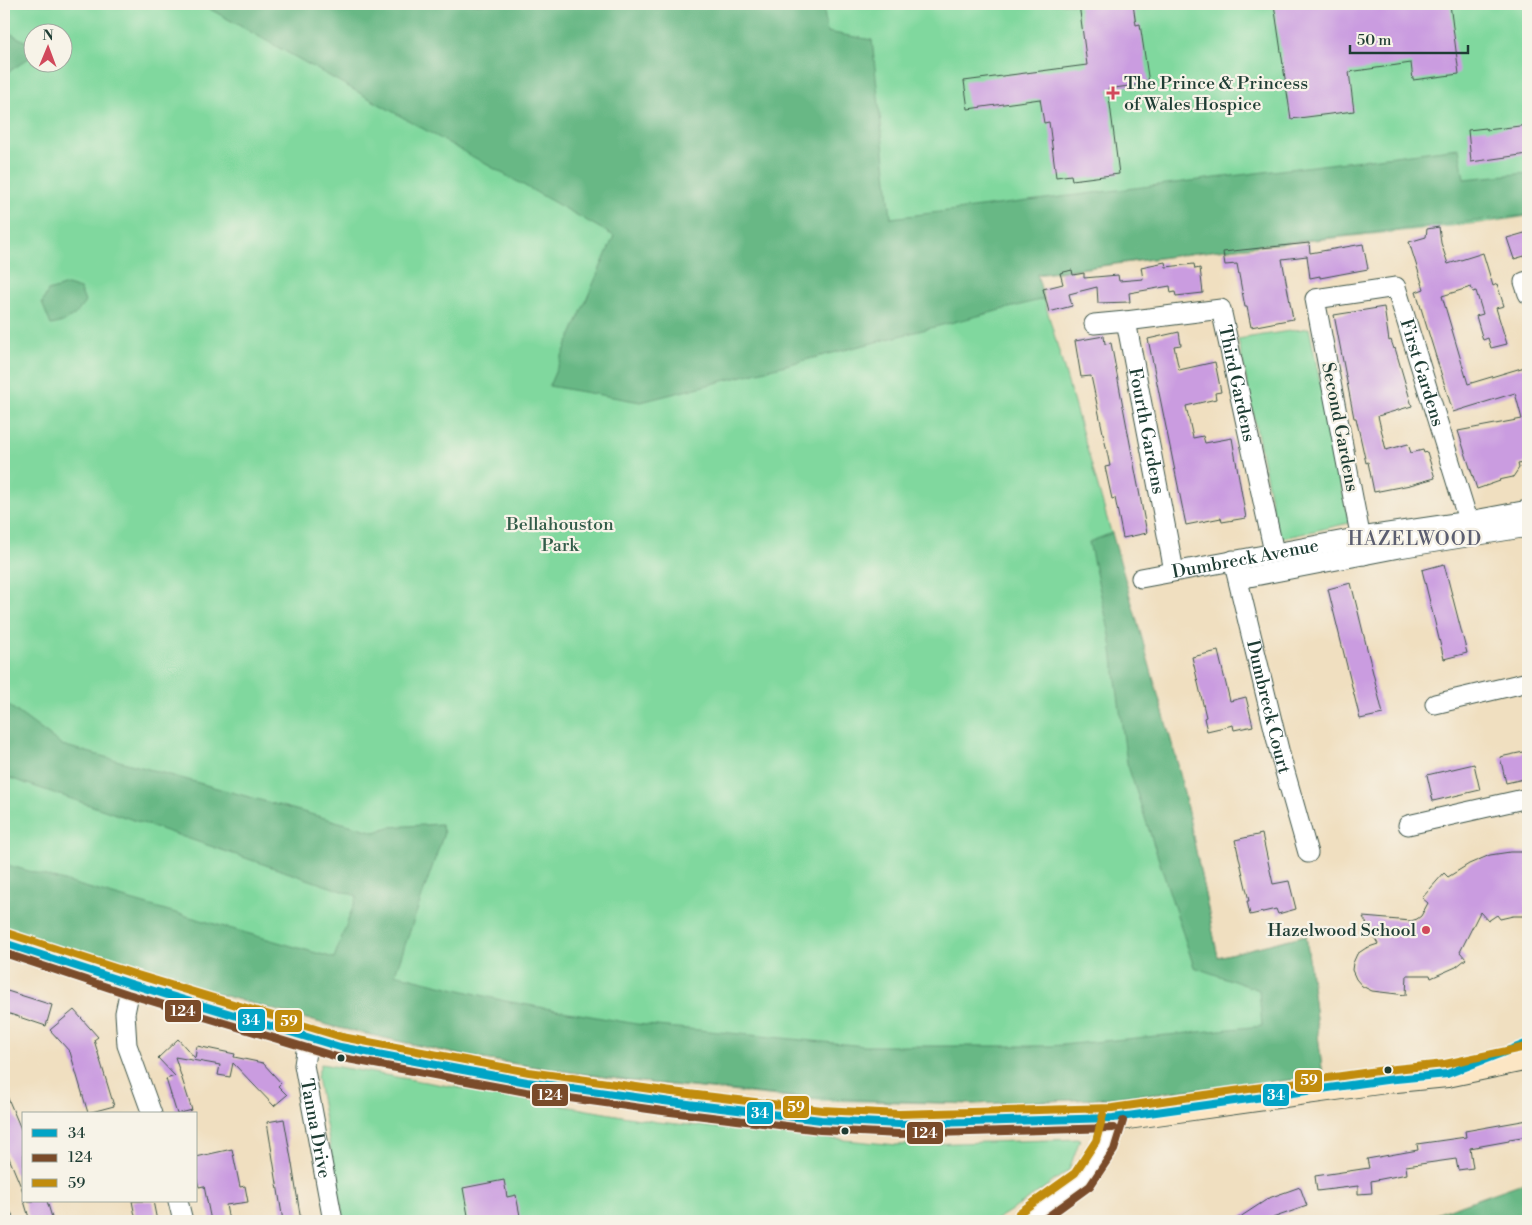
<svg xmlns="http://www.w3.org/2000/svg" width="1532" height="1225" font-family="'Libre Bodoni',serif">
<rect width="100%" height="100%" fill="#f7f3e8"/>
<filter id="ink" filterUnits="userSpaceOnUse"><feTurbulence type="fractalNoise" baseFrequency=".02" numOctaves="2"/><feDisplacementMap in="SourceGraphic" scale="10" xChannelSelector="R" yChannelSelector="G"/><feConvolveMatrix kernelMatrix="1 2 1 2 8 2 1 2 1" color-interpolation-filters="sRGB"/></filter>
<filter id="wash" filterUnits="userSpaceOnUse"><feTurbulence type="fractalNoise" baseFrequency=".0096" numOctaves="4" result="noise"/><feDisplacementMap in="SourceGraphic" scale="20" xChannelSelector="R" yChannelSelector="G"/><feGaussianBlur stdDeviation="1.12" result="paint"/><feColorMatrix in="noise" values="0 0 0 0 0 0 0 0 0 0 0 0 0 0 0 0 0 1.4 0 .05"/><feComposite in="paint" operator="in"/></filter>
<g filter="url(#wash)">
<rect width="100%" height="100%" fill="#f0dfc0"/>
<g fill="#80d89e" stroke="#508a69" fill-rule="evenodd">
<path d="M4 4H1528V216L1489 222 1218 250 1037 275 1178 765 1218 957 1306 935 1323 1077 1095 1099 973 1104 816 1100 632 1081 470 1057 335 1027 4 933ZM32 32H62V62H32Z"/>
<polygon points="1309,328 1349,523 1279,539 1238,339"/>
<polygon points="321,1064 657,1122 897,1145 1080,1139 1069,1170 1026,1201 994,1221 344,1221 317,1077"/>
</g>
<g fill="#68b885" stroke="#447a5c">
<polygon points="201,4 823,4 827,32 872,40 891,218 1459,148 1464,179 1528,173 1528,215 1218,250 1037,274 1044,299 641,402 549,386 614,236"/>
<polygon points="4,30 32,45 32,56 4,75"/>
<path d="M67 285 80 289 85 302C76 316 68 322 51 325L42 303 48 291Z"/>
<polygon points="1112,533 1178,765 1218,957 1306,935 1323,1077 1095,1099 973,1104 799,1097 632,1081 470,1057 335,1027 4,933 4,864 334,958 357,896 4,776 4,702 62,745 375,832 389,827 441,824 444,833 395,974 505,1001 636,1024 865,1046 1051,1046 1262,1026 1259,990 1194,967 1127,763 1110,635 1089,542"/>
<polygon points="1528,1181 1528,1220 1526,1221 1416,1221"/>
</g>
<g id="blocks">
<g fill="#ca9ce0">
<polygon points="1079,4 1133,4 1136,25 1140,24 1149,83 1108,89 1119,174 1072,180 1071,175 1056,177 1049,122 1044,123 1040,99 968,109 964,81 1087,65"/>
<polygon points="1274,4 1450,4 1459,74 1413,80 1411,63 1349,72 1354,111 1291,119"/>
<polygon points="1528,125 1528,154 1471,162 1468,130 1486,128 1487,130"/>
<polygon points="1439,227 1441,243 1448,264 1483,253 1493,286 1497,284 1504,306 1496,308 1507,344 1491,348 1488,338 1483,340 1476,316 1483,314 1476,291 1473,292 1471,287 1442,296 1468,384 1528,366 1528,462 1518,464 1519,468 1513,477 1499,480 1500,481 1477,489 1458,431 1522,419 1515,393 1453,412 1416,292 1424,289 1409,242 1426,237 1427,229"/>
<polygon points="1528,232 1528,255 1514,259 1507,238"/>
<polygon points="1309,243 1310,253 1363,244 1368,269 1320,278 1320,276 1310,278 1307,256 1282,259 1293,319 1251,327 1247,307 1245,307 1237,264 1225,265 1223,252"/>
<polygon points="1165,262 1166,267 1194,264 1195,269 1200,268 1203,293 1176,296 1175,292 1171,293 1170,286 1129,293 1130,302 1098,303 1097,287 1069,294 1072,306 1049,312 1043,289 1063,284 1060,273 1072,270 1073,275 1084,273 1084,278 1118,275 1119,281 1143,279 1141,267"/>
<polygon points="1384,307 1389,341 1391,340 1394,349 1395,348 1412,406 1378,416 1386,450 1408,444 1411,453 1423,450 1424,453 1427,452 1435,478 1410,485 1374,492 1368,462 1366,463 1356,418 1354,418 1334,315"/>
<polygon points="1179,332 1181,345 1174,346 1179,370 1215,362 1221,392 1215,393 1216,399 1186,406 1193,438 1203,436 1205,443 1232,438 1246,518 1222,522 1221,518 1186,525 1148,339"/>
<polygon points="1104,336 1105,344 1111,343 1147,533 1123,538 1115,498 1112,499 1105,467 1110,466 1091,376 1081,377 1075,341"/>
<polygon points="1444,564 1467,653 1444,659 1422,570"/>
<polygon points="1351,583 1383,714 1360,719 1328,589"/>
<polygon points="1218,651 1230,701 1246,697 1253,726 1234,730 1233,725 1207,731 1204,718 1206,717 1192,657"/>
<polygon points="1528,751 1528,778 1506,783 1500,757"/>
<polygon points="1474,764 1480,790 1433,801 1427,775"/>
<polygon points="1262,834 1273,884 1289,881 1296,909 1278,914 1276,909 1250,915 1247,901 1249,901 1235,840"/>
<polygon points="1510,852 1528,852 1528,894 1527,894 1525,916 1513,916 1500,919 1497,915 1488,921 1480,912 1460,952 1466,959 1456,967 1431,978 1430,975 1407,975 1406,995 1372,991 1362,986 1356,979 1352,970 1353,963 1357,954 1366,948 1378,944 1363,917 1411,921 1417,919 1421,916 1428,903 1422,898 1444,873 1448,877 1469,864 1490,855"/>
<polygon points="4,990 52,1005 46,1026 4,1012"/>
<polygon points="74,1010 98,1037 94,1040 114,1106 88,1113 70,1052 50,1030"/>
<polygon points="178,1039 195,1058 197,1046 235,1054 234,1057 263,1063 281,1083 278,1086 287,1095 274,1106 233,1063 230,1077 218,1075 220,1065 175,1057 192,1110 177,1114 166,1079 175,1076 158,1058"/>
<polygon points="4,1089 24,1136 24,1194 4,1146"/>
<polygon points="284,1119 292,1164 301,1221 283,1221 267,1122"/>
<polygon points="1528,1120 1528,1136 1509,1139 1509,1141 1470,1148 1473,1168 1458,1170 1456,1159 1406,1166 1407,1174 1371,1181 1372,1193 1358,1194 1358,1186 1317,1191 1315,1176 1369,1168 1367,1159 1418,1150 1417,1144 1466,1137 1465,1131"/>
<polygon points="232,1149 240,1187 245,1186 248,1202 226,1205 229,1221 211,1221 204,1186 199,1187 196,1177 196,1157"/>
<polygon points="504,1180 507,1197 516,1195 521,1221 469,1221 463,1188"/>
<polygon points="1300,1187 1307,1206 1264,1221 1234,1221 1266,1200 1266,1199"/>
<polygon points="24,1201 47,1201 53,1221 30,1221"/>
<polygon points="132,1201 153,1201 157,1221 136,1221"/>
</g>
</g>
</g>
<g filter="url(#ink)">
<use href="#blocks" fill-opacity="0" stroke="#3e5549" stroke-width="1"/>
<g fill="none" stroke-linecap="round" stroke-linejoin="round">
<defs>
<g id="street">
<polyline points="1528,281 1524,282 1528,294"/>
<path id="s1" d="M1126 321 1221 309 1274 552"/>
<path id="s2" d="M1094 324 1126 321 1174 571"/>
<path id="s3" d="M1364 555 1315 299 1396 287 1473 536"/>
<path id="s4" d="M1233 560 1281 758 1308 853"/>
<path id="s5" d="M1141 578 1361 537 1469 521 1528 510"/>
<polyline points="1239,579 1399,548 1528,527"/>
<polyline points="1435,704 1528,682"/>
<polyline points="1408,825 1528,798"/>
<polyline points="131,984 125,1013 127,1045 152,1114"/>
<path id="s6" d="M308 1038 304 1065 333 1221"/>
<polyline points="178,1201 183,1221"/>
<polyline points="4,1220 4,1221"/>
<polyline points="1025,1221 1082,1180 1105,1145 1113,1118"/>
</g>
<polyline id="secondary" points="4,943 131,984 340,1047 527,1082 671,1102 821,1120 899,1124 1113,1118 1386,1080 1447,1074 1528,1057"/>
</defs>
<use href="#street" stroke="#3e5549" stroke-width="21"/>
<use href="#secondary" stroke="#3e5549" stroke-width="28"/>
<use href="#street" stroke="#fff" stroke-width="19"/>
<use href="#secondary" stroke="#fce6c4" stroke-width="26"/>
<defs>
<polyline id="bus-1" points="4,943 131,984 340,1047 527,1082 671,1102 821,1120 899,1124 1113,1118 1386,1080 1447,1074 1528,1043"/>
<g id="bus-2">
<polyline points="4,953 128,994 337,1057 526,1092 670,1112 820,1130 899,1134 1113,1128"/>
<polyline points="1042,1221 1090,1186 1114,1150 1123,1121"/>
</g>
<g id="bus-3">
<polyline points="7,933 134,974 342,1037 529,1072 672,1092 822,1110 899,1114 1112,1108 1385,1070 1445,1064 1526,1047"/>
<polyline points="1019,1213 1075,1173 1096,1141 1103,1115"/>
</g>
</defs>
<use href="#bus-1" stroke="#f7f3e8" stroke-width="11"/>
<use href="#bus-2" stroke="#f7f3e8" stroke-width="11"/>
<use href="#bus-3" stroke="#f7f3e8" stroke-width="11"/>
<use href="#bus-1" stroke="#02a4c6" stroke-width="8"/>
<use href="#bus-2" stroke="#7a4b2a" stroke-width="8"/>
<use href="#bus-3" stroke="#c18c0d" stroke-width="8"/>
</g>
</g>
<g fill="#d1495b" stroke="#f7f3e8" stroke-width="2">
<path d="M1110.5 85.5h5v5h5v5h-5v5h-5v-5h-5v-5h5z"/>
<circle cx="1426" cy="930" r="5"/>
</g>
<g fill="#1f3d34" stroke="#f7f3e8" stroke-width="2">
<circle cx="341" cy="1058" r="4.5"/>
<circle cx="1388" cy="1070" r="4.5"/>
<circle cx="845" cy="1131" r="4.5"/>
</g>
<g text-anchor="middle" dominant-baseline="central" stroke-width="4.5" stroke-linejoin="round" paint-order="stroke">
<g font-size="18" fill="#1f3d34" stroke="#f7f3e8" text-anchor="start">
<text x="1124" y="83">The Prince &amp; Princess<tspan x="1124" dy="21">of Wales Hospice</tspan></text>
<text x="1416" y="930" text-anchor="end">Hazelwood School</text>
</g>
<g font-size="18" fill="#1f3d34" stroke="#f7f3e8">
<text stroke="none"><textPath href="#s3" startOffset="432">First Gardens</textPath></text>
<text stroke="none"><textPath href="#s1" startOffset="172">Third Gardens</textPath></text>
<text transform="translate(1340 427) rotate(79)">Second Gardens</text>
<text stroke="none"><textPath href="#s2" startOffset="144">Fourth Gardens</textPath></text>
<text stroke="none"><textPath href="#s5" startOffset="106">Dumbreck Avenue</textPath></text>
<text stroke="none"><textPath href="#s4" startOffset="151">Dumbreck Court</textPath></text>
<text stroke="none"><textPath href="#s6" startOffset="92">Tanna Drive</textPath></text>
</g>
<g font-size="18" fill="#325c49" stroke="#f7f3e8">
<text x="560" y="524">Bellahouston<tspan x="560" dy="21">Park</tspan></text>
</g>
<g font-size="19" letter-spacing="1" fill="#5b5e70" stroke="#f7f3e8">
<text x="1415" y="539">HAZELWOOD</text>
</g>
</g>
<g stroke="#f7f3e8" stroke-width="2">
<rect x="164" y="999" width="38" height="24" rx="5" fill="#7a4b2a"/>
<rect x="237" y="1008" width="29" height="24" rx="5" fill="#02a4c6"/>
<rect x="274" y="1009" width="29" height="24" rx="5" fill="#c18c0d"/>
<rect x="1294" y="1069" width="29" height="24" rx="5" fill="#c18c0d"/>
<rect x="1262" y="1083" width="28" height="24" rx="5" fill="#02a4c6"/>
<rect x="531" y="1083" width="38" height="24" rx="5" fill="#7a4b2a"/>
<rect x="782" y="1095" width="28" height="24" rx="5" fill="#c18c0d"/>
<rect x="746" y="1101" width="28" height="24" rx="5" fill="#02a4c6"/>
<rect x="906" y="1121" width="38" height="24" rx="5" fill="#7a4b2a"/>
</g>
<g font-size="14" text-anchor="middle" font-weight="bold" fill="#fff">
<text x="183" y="1016">124</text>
<text x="251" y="1025">34</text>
<text x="289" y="1026">59</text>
<text x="1309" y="1085">59</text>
<text x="1276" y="1100">34</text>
<text x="550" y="1100">124</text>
<text x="796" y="1112">59</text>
<text x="760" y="1118">34</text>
<text x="925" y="1138">124</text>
</g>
<rect width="1532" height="1225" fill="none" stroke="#f7f3e8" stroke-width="20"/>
<rect x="22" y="1112" width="175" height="90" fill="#f7f3e8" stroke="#a1aaa0"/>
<rect x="32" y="1129" width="25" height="8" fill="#02a4c6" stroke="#a1aaa0"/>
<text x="68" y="1138" font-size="15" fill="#1f3d34">34</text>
<rect x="32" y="1154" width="25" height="8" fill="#7a4b2a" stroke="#a1aaa0"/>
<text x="68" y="1162" font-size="15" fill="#1f3d34">124</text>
<rect x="32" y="1179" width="25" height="8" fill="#c18c0d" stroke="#a1aaa0"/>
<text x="68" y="1188" font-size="15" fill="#1f3d34">59</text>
<g transform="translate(48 48) rotate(1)"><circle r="24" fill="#f7f3e8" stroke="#a1aaa0"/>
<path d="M0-4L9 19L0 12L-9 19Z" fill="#d1495b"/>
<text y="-8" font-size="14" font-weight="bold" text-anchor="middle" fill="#1f3d34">N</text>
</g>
<path d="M1350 45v8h118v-8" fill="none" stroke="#1f3d34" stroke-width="2.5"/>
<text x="1357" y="45" font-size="15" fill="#1f3d34" stroke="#f7f3e8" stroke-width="4" paint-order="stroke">50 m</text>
</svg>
